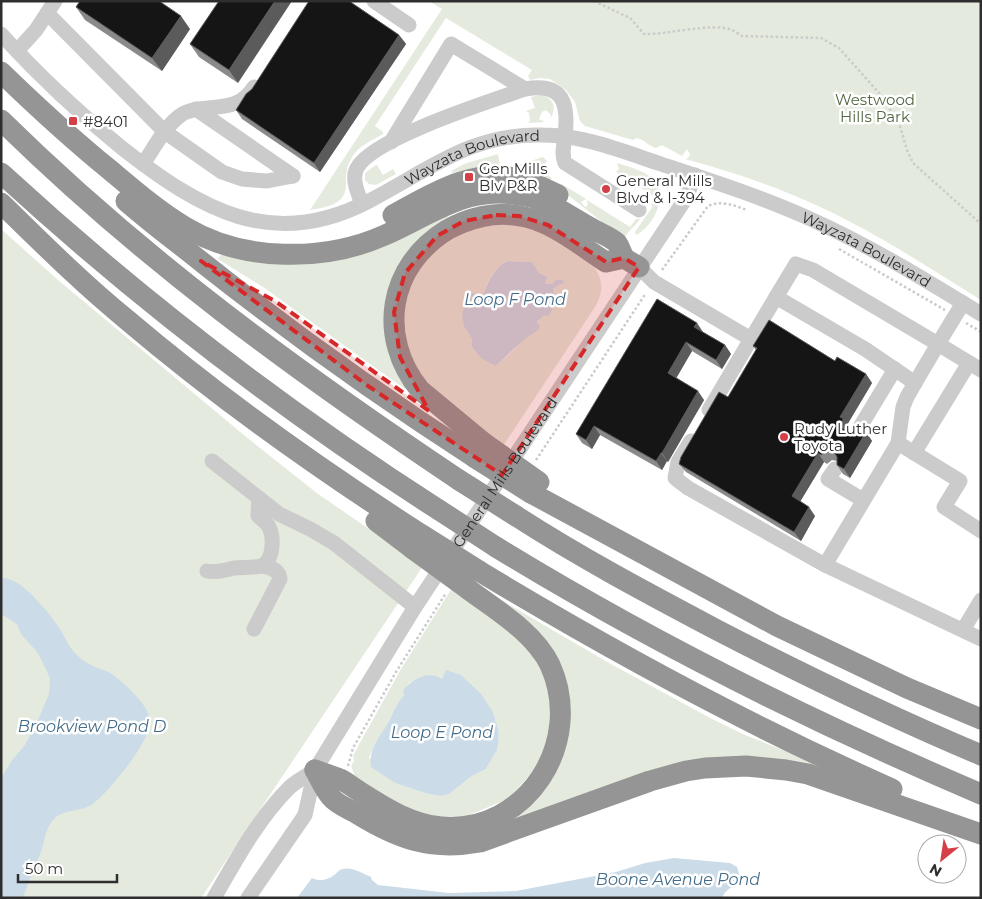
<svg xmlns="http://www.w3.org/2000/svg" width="982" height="899" font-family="Montserrat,sans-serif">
<rect width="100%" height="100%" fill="#fff"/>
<g fill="#e4eadd" fill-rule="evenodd">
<path d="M429 1H981V300C928 267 875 232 818 206 775 186 730 171 685 159L688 158 690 154 687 149 682 156 662 145 656 148C648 146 645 139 636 138L633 140 585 126 580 121 575 102 566 90 550 79 540 78 530 80 528 76 532 70 446 18 375 126 383 132V134C370 142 357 146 350 161 346 168 346 176 346 184 346 205 327 207 310 210L442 9Z"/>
<path d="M540 95C553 97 558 108 550 119L551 115 546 110 542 112 539 119 545 122 528 123 530 121 529 113 526 111 535 108 531 97Z"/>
<polygon points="498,154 500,166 472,168 452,173 451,171 464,164"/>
<polygon points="543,157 547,161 541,171 552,178 550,181 513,170 512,167"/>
<path d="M617 163C634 169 652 171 659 190L652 195 616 172 619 169Z"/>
<polygon points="376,165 377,165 383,175 393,169 396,174 376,185 369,184 365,180 365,173"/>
<path d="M560 183 586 199 581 202 585 207 588 205 587 200 630 227 636 219H640C636 225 627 232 626 236L615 232 568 195Z"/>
<path d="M660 196C660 210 649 229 636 235L635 232 653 206 651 205 656 198Z"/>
<polygon points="446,212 449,219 399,268 407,386 405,389 263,287 218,259 224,250 261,259"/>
<path d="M499 224 519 225 547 235 595 268C604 283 603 292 595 307L503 446 414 374 398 311 427 256 467 230ZM508 261 532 262 539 273 548 277 545 282 547 284 565 283 559 285 553 289 555 297C539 323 520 346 496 366L472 347 480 295 484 293C487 280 496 266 508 261Z"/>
<polygon points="1,229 58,280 245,436 318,494 423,566 201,898 1,898"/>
<path d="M452 588 524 642 551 686 548 753 510 798 467 816 442 817 409 811 355 776 351 766 354 761 353 756 356 750 401 669ZM442 679 493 712 499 732 497 750 486 769 472 776 449 794 441 796 428 794 395 783 369 758C374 743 383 733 390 719 394 710 397 703 404 695V690L410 682Z"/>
<polygon points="503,601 609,663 712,719 745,735 830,769 762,762 495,825 511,816 567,707 501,605"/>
</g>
<g fill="#cbdce8">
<path d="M508 261 532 262 539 273 548 277 545 282 547 284H552L556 280H562L565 283 559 285 553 289C556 299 555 308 548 316L544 315 537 322 540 327C534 335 531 333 525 339 515 347 506 357 496 366L481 358 472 347V339L464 326 462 314 468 298 472 293 480 295 484 293C488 280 496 266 508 261Z"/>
<path d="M5 578C9 579 15 581 19 584 32 593 51 615 60 629 65 637 70 650 79 657 82 660 87 663 91 665 98 669 106 670 112 674 123 682 149 705 150 720 152 740 110 790 94 803 82 813 63 808 53 820 45 829 45 841 41 852 35 867 28 882 23 898H1V778L13 759 25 745 38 720 49 694 50 678 38 653 21 634 17 624 1 614V579Z"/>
<path d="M446 670 461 675 481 694 493 712 499 732 498 744 497 750 486 769 472 776 449 794 441 796 428 794 395 783 371 767C368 747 382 735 390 719 394 710 397 703 404 695L403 690C413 679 428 670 442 679Z"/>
<path d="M674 858 730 863 737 867C745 888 728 883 722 898H297L312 878C319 882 328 880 334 875 336 874 338 871 340 870 350 865 362 873 371 877L372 880 378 885 449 893 516 891 616 872 645 863Z"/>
</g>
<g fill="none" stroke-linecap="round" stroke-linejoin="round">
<g stroke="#cbcbcb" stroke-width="2.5" stroke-dasharray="2.5 2.5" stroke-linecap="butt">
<path d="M594 1 630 18 644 34C667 35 712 22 732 30 735 31 739 34 742 36L821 38 839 48 879 93 899 123 907 150 913 163 981 224"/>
<polyline points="839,249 945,310"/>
<path d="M662 270 708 206C721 200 733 205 747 210"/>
<polyline points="966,323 981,332"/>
<polyline points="536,460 646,293"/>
<polyline points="348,766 353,748 396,672 446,593"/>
</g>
<g stroke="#cbcbcb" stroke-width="15">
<polyline points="374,1 409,25"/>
<polyline points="47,13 165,132 222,172 242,179 267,181 293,176"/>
<path id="s1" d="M1 34C38 75 79 113 122 148 200 209 272 252 369 201 429 170 471 133 543 135 583 135 622 151 661 164 709 180 759 196 806 217 867 244 924 279 981 314"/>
<polyline points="17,51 36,30 55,1"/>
<polyline points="196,109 293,176"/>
<polyline points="391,142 451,44 525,89"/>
<path d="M143 164C154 148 165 126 181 115 186 111 193 110 199 109 222 106 240 109 254 87"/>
<path d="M362 204C358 193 351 179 357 168 373 138 491 101 525 89 563 82 569 103 565 136 564 146 561 153 565 163L639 210"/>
<polyline points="639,267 654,282 751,339 776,297 865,349 915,383 907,397 903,407 898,443 825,565 688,488 675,478 678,462 691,441"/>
<polyline points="776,297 796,264 813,270 938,344 963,303"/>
<polyline points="915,383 938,344 981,370"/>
<polyline points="709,410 751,339"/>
<polyline points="857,432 895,369"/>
<polyline points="898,443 960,481 944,507 981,531"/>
<polyline points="914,453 969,363"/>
<polyline points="212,461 279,514 310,529 334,543 415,607"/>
<polyline points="835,469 828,479 863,500"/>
<polyline points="825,565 981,639"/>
<path d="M207 571C217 573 225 570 234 568 242 567 253 568 261 566 274 561 274 537 269 527 267 523 262 519 258 516L259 498"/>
<path d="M254 629 280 579C279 570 270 567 262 566"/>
<polyline points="963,630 981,600"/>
<path d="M214 898C236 860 258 819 289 788 296 781 307 776 315 770"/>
<path id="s2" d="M248 898 305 815 315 770 415 607 686 198 695 175"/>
</g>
<g stroke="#959595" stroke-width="21">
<path d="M1 72C36 106 72 139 110 170 134 190 158 211 185 227 243 262 325 262 385 235 437 212 470 182 531 197 552 203 571 217 591 228 599 233 611 237 617 243 620 247 621 253 624 257 627 261 635 264 639 267"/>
<path d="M1 120C140 257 297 372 459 480"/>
<path d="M1 173C137 298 283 410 439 510"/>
<path d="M126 201C151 223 177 242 203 263 290 332 381 397 474 457"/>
<path d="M1 203C42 243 82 283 126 319 219 398 319 469 422 535"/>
<path d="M393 215C432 194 473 167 519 179 533 182 546 189 558 195"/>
<path d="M484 443 420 390C377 337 388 266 447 230 468 218 495 211 520 216 552 221 579 245 606 262L624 258"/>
<polyline points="531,493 777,626 907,688 981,719"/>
<path d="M516 516C581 558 649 594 717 630 804 675 891 717 981 755"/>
<polyline points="376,521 413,549"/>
<path d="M496 547C651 642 814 723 981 794"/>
<path d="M479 571C613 652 750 726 892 789"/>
<path d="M315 770C320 779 324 789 331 797 336 804 349 809 356 813 398 839 431 851 480 842L650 781 686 771 705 768 746 766 786 770 808 774 981 834"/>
<path d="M315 770C323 773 332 776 340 779 348 783 355 789 362 793 387 809 411 824 441 827 527 834 585 742 550 665 534 632 496 610 468 589"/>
</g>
<g stroke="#959595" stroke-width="21">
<polyline points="484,443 539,482"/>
<polyline points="474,457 531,493"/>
<polyline points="459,480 516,516"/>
<polyline points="439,510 496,547"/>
<polyline points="422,535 479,571"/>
<polyline points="413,549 468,589"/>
</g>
</g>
<g fill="#8a8a8a">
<polygon points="219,1 238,83 199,57 190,44"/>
<polygon points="76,7 190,29 162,71 85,20"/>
<polygon points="399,35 406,44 320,172 242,119 236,110"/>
<polygon points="657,299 703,332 725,345 731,354 722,369 692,351 676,378 704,400 668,462 667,461 662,470 600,435 592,449 582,443 576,434"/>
<polygon points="753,346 835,361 866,374 872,383 847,425 849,427 849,431 866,432 872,441 850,478 843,474 837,465 837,461 832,460 827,464 824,462 800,502 815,516 801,541 686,472 679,464 728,397 756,350"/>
</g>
<g fill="#5b5b5b">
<polygon points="275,1 292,1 238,83 229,70"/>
<polygon points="181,16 190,29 162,71 152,58"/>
<polygon points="399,35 406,44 320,172 314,163"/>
<polygon points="697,323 703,332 701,336 694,327"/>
<polygon points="686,342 692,351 674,382 668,373"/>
<polygon points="725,345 731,354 722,369 716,360"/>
<polygon points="866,374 872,383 847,425 849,427 849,436 842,427 840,417"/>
<polygon points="698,391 704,400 668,462 662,453"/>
<polygon points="594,426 600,435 592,449 586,440"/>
<polygon points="866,432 872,441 850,478 844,469"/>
<polygon points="661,453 667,461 662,470 656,461"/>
<polygon points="818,453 824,462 798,505 792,496"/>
<polygon points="809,507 815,516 801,541 794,532"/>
</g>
<g fill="#151515" stroke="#5b5b5b">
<polygon points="80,1 159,1 181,16 152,58 76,7"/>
<polygon points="219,1 275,1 229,70 190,44"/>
<polygon points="309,1 349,1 399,35 314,163 236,110 246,94 252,89"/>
<polygon points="657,299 697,323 694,327 725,345 716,360 686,342 668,373 698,391 662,453 661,453 656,461 594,426 586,440 576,434"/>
<polygon points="769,320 835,361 837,357 866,374 840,417 843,418 842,427 846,431 855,432 859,428 866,432 844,469 837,465 837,457 834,452 825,452 821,455 818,453 792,496 809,507 794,532 679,464 681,457 719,392 728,397 757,348 753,346"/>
</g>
<path fill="#d62828" fill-opacity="0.2" stroke="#d62828" stroke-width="4" stroke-dasharray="10 6" stroke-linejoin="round" d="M496 215 519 216 548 225 606 262 624 258 639 267 502 475 368 386 201 261 275 301 429 411 400 357 394 312 405 273 437 236 464 221Z"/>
<g fill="#d53f47" stroke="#fff" stroke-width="2">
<rect x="68" y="116" width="10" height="10" rx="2.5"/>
<rect x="464" y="172" width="10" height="10" rx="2.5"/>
<circle cx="606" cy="189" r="5"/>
<circle cx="784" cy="437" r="5"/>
</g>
<g text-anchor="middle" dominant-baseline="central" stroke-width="5" stroke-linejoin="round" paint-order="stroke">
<g font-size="15" fill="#50663f" stroke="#fff">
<text x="875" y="99">Westwood<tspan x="875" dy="17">Hills Park</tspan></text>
</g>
<g font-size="15" fill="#2e2e2e" stroke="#fff" text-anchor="start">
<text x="83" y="121">#8401</text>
<text x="479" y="168">Gen Mills<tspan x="479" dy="17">Blv P&amp;R</tspan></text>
<text x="616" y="180">General Mills<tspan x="616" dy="17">Blvd &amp; I-394</tspan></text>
<text x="794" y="428">Rudy Luther<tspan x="794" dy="17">Toyota</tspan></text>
</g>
<g font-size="15" fill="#2e2e2e" stroke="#fff">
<text stroke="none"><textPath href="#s1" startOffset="551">Wayzata Boulevard</textPath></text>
<text stroke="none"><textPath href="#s1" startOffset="971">Wayzata Boulevard</textPath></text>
<text stroke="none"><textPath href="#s2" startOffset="500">General Mills Boulevard</textPath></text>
</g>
<g font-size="16" font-style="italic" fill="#436c89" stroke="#fff">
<text x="515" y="299">Loop F Pond</text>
<text x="92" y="726">Brookview Pond D</text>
<text x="442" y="732">Loop E Pond</text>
<text x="678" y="879">Boone Avenue Pond</text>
</g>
</g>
<rect width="982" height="899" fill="none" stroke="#2e2e2e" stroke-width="5"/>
<g transform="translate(942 859) rotate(210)"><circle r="24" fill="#ffffff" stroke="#ababab"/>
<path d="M0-4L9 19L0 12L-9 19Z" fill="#d53f47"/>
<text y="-8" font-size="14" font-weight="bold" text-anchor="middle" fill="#2e2e2e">N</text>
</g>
<path d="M18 874v8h99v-8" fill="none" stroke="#2e2e2e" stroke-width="2.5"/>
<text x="25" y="874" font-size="15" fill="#2e2e2e" stroke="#ffffff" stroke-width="4" paint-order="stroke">50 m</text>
</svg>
